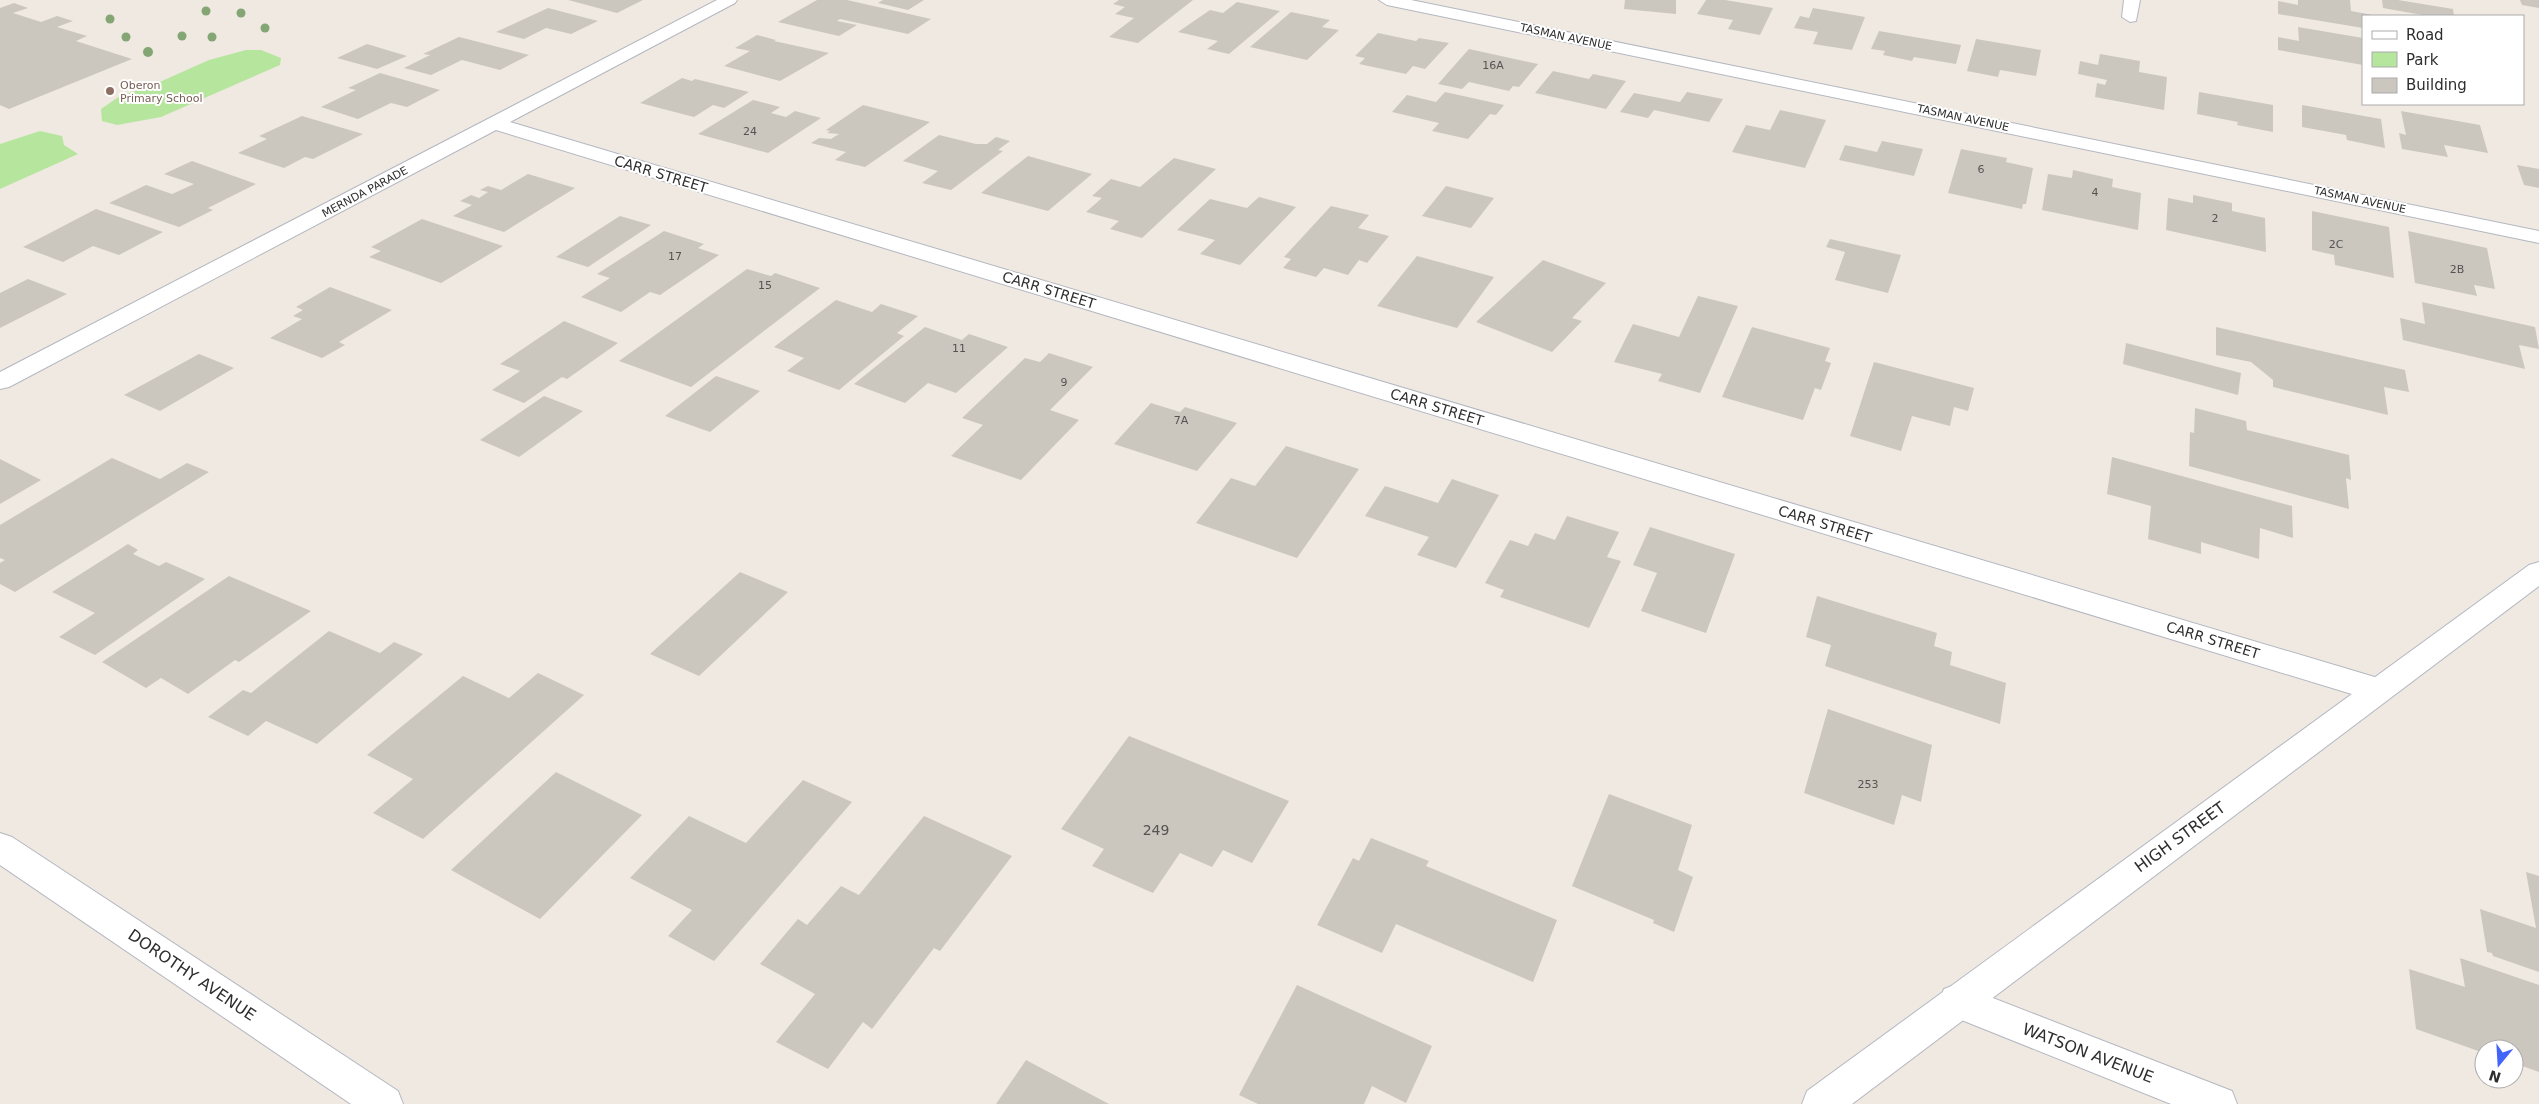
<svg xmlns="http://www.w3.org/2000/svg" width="2539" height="1104" font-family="'DejaVu Sans',sans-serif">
<rect width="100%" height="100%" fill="#efe9e1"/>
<g fill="#b6e59e">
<polygon points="246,50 261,50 281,58 280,65 161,117 117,125 102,121 101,109 120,96 153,85 209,60"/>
<polygon points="40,131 62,136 64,145 78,154 0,189 0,144"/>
</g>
<g fill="#cbc7bf">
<polygon points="568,0 643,0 617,13"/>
<polygon points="817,0 847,0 931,19 908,34 840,19 837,21 857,25 839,36 778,22"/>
<polygon points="883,0 924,0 908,10 878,3"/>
<polygon points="1119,0 1193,0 1138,43 1109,37 1134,18 1115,14 1125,7 1113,4"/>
<polygon points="1625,0 1676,0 1676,14 1624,9"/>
<polygon points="1706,0 1725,0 1773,8 1760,35 1728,29 1733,20 1697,14"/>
<polygon points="2298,0 2350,0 2351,11 2378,16 2363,16 2363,28 2278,14 2278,1 2298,5"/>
<polygon points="2382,0 2398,0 2453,9 2454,16 2428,16 2383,8"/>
<polygon points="2520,0 2539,0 2539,8 2522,5"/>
<polygon points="1237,2 1280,11 1229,54 1207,49 1218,41 1178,32 1210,10 1223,13"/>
<polygon points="14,3 28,8 13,13 41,22 57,16 73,21 57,27 87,36 76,41 132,59 9,109 0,105 0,8"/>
<polygon points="548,8 598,21 571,34 546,28 524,39 496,32"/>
<polygon points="1813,8 1865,17 1852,50 1813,44 1818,32 1794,28 1800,16 1809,18"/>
<polygon points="1291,12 1330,20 1322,27 1339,30 1307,60 1250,47"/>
<polygon points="2298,27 2363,38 2363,65 2278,50 2278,37 2299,41"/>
<polygon points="1879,31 1961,45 1956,64 1914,57 1912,61 1883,55 1885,51 1871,49"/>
<polygon points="1378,33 1416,41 1419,38 1449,43 1425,69 1413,66 1406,74 1359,64 1365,58 1355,56"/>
<polygon points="757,35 776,40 774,41 829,53 780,81 724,66 750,51 735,48"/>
<polygon points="459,37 529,55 500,70 462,60 431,75 404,68 430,55 423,54"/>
<polygon points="1976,39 2041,50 2036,76 2000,70 1998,77 1967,71"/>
<polygon points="367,44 407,56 377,69 337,58"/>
<polygon points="1469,49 1538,64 1519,87 1513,86 1509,91 1469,82 1462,89 1438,84"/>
<polygon points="2100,54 2140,61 2139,72 2167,77 2164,110 2095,97 2097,83 2105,85 2107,80 2078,74 2080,61 2098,65"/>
<polygon points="1553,71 1589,79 1593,74 1626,81 1606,109 1535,93"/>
<polygon points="380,73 440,90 407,107 391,103 358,119 321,107 356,90 348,88"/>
<polygon points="682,78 692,81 695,79 749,92 724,108 713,105 694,117 640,103"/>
<polygon points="1445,92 1504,105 1496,115 1490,114 1468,139 1432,131 1439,123 1392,112 1407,95 1436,102"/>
<polygon points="1687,92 1723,99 1709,122 1654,110 1648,118 1620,112 1634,93 1680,102"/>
<polygon points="2199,92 2273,105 2273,132 2237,125 2238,122 2197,114"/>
<polygon points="753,100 780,107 771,113 786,117 795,111 821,118 768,153 698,134"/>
<polygon points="863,105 930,122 865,167 835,160 846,152 811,143 819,138 831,139 839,134 827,133 830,131 826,130"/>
<polygon points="2302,105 2381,119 2385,148 2347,140 2346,135 2302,127"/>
<polygon points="1780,110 1826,120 1805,168 1732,152 1746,125 1770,130"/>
<polygon points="2401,111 2480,125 2488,153 2444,145 2448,157 2402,149 2399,133 2406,135"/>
<polygon points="302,116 363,134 313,159 305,157 284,168 238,153 267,139 259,136"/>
<polygon points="939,135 976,144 987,144 996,137 1010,141 998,150 1003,151 951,190 922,183 938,171 903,161"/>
<polygon points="1882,141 1923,149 1914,176 1839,160 1845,145 1877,152"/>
<polygon points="1961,149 2007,158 2006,162 2033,168 2026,204 2023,204 2022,209 1948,193"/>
<polygon points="1028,156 1092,174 1048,211 981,193"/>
<polygon points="1174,158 1216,169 1142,238 1110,229 1119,221 1086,212 1102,198 1092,196 1111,179 1140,187"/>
<polygon points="192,161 256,184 208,208 213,210 179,227 109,203 146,185 172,194 194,184 164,174"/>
<polygon points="2517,165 2539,169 2539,188 2524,185"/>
<polygon points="2073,170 2113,179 2112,187 2141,193 2138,230 2042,210 2048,174 2072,178"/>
<polygon points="528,174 575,188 504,232 453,216 472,205 460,201 471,195 479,198 488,192 480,190 488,186 501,190"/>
<polygon points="1446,186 1494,198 1471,228 1422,216"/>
<polygon points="2193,195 2232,203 2232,211 2265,218 2266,252 2166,230 2168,198 2193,203"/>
<polygon points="1259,197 1296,207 1240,265 1200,254 1215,240 1177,230 1210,199 1247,208"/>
<polygon points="1331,206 1369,215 1358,228 1389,236 1367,263 1359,260 1348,275 1324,268 1316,277 1283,268 1291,259 1284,257"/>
<polygon points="96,209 163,232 119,255 93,246 63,262 23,247"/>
<polygon points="2312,211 2389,227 2394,278 2335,265 2334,255 2312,250"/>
<polygon points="620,216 651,225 588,267 556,257"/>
<polygon points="422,219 503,246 441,283 369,257 381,251 371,247"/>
<polygon points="664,231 704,244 698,248 719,255 660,295 650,292 621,312 581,297 610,278 597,274"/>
<polygon points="2408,231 2487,248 2495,289 2474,285 2477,296 2415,283"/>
<polygon points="1830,239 1901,255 1888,293 1835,280 1845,252 1826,247"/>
<polygon points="1417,256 1494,277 1457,328 1377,306"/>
<polygon points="1543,260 1606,283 1572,318 1582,321 1552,352 1476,322"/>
<polygon points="747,269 771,276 775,273 820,288 691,387 619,361"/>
<polygon points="28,279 67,294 0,328 0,293"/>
<polygon points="330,287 392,310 339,342 345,345 322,358 270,338 302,319 293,316 303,310 296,307"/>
<polygon points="1698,296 1738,306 1700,393 1658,381 1662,374 1614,362 1633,324 1679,337"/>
<polygon points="836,300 872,312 881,304 918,316 897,333 904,336 839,390 787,371 804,358 774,347"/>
<polygon points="2422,302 2535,327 2539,349 2519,345 2525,369 2403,340 2400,318 2425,324"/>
<polygon points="564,321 618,343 567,379 562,377 524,403 492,390 520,371 500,364"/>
<polygon points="925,327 962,340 969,334 1008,347 956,393 928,383 905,403 854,384"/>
<polygon points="1752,327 1830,348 1825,361 1831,363 1821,390 1815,388 1803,420 1722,397"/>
<polygon points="2216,327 2405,370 2409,392 2384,387 2388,415 2273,387 2273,380 2251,362 2216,355"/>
<polygon points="2126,343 2241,373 2238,395 2123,364"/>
<polygon points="1049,353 1093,367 1050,410 1079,420 1021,480 951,456 983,425 962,418 1025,358 1040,362"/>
<polygon points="199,354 234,368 160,411 124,395"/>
<polygon points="1874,362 1974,388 1968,411 1954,407 1950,426 1912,416 1901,451 1850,436"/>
<polygon points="716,376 760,391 710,432 665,416"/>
<polygon points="544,396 583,411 519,457 480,440"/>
<polygon points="1151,403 1180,412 1185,407 1237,423 1197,471 1114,444"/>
<polygon points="2195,408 2246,421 2247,430 2349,455 2351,480 2346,478 2349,509 2189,466 2190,432 2194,433"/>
<polygon points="1286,446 1359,469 1297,558 1196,523 1231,478 1255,486"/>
<polygon points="2112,457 2292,506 2293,538 2260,528 2259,559 2201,542 2201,554 2148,539 2151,506 2107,494"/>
<polygon points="112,458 160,479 187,463 209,472 15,592 0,584 0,563 5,560 0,558 0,525"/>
<polygon points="0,459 41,480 0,504"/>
<polygon points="1452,479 1499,495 1456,568 1417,555 1429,537 1365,516 1385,486 1438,503"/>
<polygon points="1567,516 1619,532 1607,557 1621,561 1589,628 1500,597 1504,590 1485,583 1510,540 1528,546 1535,533 1555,540"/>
<polygon points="1650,527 1735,554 1706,633 1641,611 1657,573 1633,565"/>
<polygon points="128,544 138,550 133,554 159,566 166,562 205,579 95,655 59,637 95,613 52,592"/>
<polygon points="740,572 788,592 699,676 650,654"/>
<polygon points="229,576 311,611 239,662 235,660 188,694 161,678 146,688 102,662"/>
<polygon points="1817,596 1937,633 1934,646 1952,652 1950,665 2006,683 2000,724 1825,666 1831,645 1806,637"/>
<polygon points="329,631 380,653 394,642 423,654 317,744 266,721 248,736 208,717 243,690 251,693"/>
<polygon points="538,673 584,695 423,839 373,813 413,779 367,755 463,676 509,698"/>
<polygon points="1828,709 1932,745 1921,802 1902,795 1894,825 1804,793"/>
<polygon points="1129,736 1289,801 1252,863 1223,850 1212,867 1180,853 1153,893 1092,866 1104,849 1061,829"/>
<polygon points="556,772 642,815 540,919 451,870"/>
<polygon points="803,780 852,802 714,961 668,936 692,910 630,878 689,816 746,843"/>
<polygon points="1609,794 1692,825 1678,870 1693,877 1674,932 1653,923 1654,920 1572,886"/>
<polygon points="924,816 1012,856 940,951 934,948 872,1029 863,1022 828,1069 776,1042 815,994 760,964 798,919 807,925 841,886 859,895"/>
<polygon points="1371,838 1429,861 1426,866 1557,920 1533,982 1396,924 1382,953 1317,925 1353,858 1359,861"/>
<polygon points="2526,872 2539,876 2539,972 2493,956 2492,953 2487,952 2480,909 2536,928"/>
<polygon points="2460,958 2539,985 2539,1072 2514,1063 2514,1049 2484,1049 2484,1053 2416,1029 2409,969 2465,987"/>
<polygon points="1297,985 1432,1046 1406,1103 1372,1086 1364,1104 1258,1104 1239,1095"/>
<polygon points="1026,1060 1109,1104 996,1104"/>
</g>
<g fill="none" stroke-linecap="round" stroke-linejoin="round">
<defs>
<g id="street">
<polygon points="717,0 737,0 735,3 510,122 2378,678 2389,682 2393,690 2389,698 2378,702 496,130 9,387 0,389 0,372"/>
<polygon points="1379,0 1411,0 2539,231 2539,243 1387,5"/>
<polygon points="2124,0 2140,0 2136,21 2130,22 2122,17"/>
<polygon points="0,833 12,837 398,1091 403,1104 351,1104 0,865"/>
<polygon points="1957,984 2232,1091 2237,1104 2171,1104 1944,1013 1939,1001 1944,989"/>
</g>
<polygon id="secondary" points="2539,562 2539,586 1852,1104 1802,1104 1807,1091 2529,565"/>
</defs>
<use href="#street" stroke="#b4b7c1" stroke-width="2"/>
<use href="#secondary" stroke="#b4b7c1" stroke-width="2"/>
<use href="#street" fill="#fff" fill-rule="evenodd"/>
<use href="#secondary" fill="#fff" fill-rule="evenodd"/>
</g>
<g fill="#84a574">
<circle cx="206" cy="11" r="4.5"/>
<circle cx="241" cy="13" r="4.5"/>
<circle cx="110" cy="19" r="4.5"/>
<circle cx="265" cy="28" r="4.5"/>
<circle cx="182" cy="36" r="4.5"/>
<circle cx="126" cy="37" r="4.5"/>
<circle cx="212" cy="37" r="4.5"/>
<circle cx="148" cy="52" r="5"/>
</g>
<circle fill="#8d6e63" stroke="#fff" stroke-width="2" cx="110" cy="91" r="5"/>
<g text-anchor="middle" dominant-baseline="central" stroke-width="4" stroke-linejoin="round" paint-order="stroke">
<g font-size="11" fill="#2e2e2e" stroke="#fff">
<text transform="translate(1566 37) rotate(12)">TASMAN AVENUE</text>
<text transform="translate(1963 118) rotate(12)">TASMAN AVENUE</text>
<text transform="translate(365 192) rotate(-28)">MERNDA PARADE</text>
<text transform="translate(2360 200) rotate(12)">TASMAN AVENUE</text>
</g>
<g font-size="11" fill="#555452">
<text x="1493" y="65">16A</text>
<text x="750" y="131">24</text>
<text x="1981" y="169">6</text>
<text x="2095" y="192">4</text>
<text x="2215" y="218">2</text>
<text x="2336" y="244">2C</text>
<text x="675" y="256">17</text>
<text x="2457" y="269">2B</text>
<text x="765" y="285">15</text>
<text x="959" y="348">11</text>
<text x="1064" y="382">9</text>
<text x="1181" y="420">7A</text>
<text x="1868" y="784">253</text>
</g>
<g font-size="11" fill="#785e54" stroke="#fff" text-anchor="start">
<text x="120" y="85">Oberon<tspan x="120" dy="13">Primary School</tspan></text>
</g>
<g font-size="14" fill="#2e2e2e" stroke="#fff">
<text transform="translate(661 174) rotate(17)">CARR STREET</text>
<text transform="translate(1049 290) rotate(17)">CARR STREET</text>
<text transform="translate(1437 407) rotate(17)">CARR STREET</text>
<text transform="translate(1825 524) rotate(17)">CARR STREET</text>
<text transform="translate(2213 640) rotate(17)">CARR STREET</text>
</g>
<g font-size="14" fill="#555452">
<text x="1156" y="830">249</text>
</g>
<g font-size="16" fill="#2e2e2e" stroke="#fff">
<text transform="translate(2180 837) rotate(-36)">HIGH STREET</text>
<text transform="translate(192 975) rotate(34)">DOROTHY AVENUE</text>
<text transform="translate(2088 1053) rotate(21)">WATSON AVENUE</text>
</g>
</g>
<rect x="2362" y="15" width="162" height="90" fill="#ffffff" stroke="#ababab"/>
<rect x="2372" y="31" width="25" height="8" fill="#ffffff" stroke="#ababab"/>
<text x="2406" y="40" font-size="15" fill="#2e2e2e">Road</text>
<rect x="2372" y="52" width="25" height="15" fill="#b6e59e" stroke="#ababab"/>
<text x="2406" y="65" font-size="15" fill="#2e2e2e">Park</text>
<rect x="2372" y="78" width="25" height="15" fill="#cbc7bf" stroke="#ababab"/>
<text x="2406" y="90" font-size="15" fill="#2e2e2e">Building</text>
<g transform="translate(2499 1064) rotate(198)"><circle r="24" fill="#ffffff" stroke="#ababab"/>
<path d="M0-4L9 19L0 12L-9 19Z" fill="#4264fb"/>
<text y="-8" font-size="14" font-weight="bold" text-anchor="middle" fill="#2e2e2e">N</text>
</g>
</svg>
